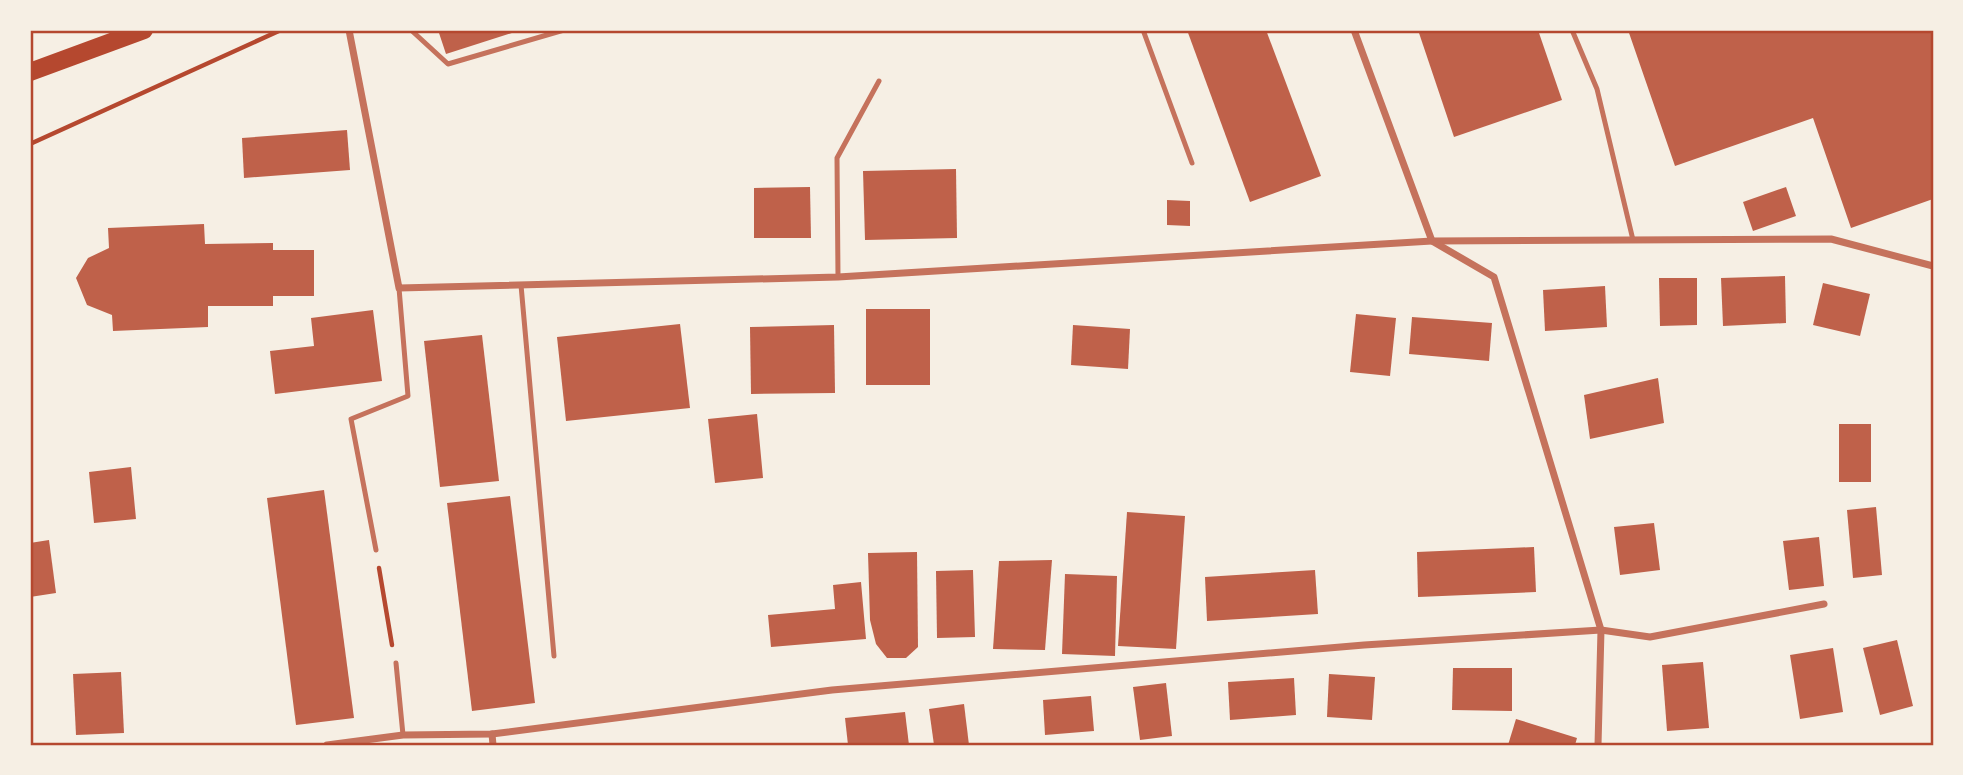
<svg xmlns="http://www.w3.org/2000/svg" width="1963" height="775" font-family="'IBM Plex Serif',serif">
<rect width="100%" height="100%" fill="#f6efe4"/>
<g fill="#bf614a">
<polygon points="438,30 521,30 446,54"/>
<polygon points="1187,30 1266,30 1321,176 1250,202"/>
<polygon points="1418,30 1538,30 1562,100 1454,137"/>
<polygon points="1628,30 1933,30 1933,199 1851,228 1813,118 1675,166"/>
<polygon points="347,130 350,170 244,178 242,138"/>
<polygon points="956,169 957,238 865,240 863,171"/>
<polygon points="810,187 811,238 754,238 754,188"/>
<polygon points="1786,187 1796,216 1753,231 1743,202"/>
<polygon points="1167,200 1190,201 1190,226 1167,225"/>
<polygon points="204,224 205,244 273,243 273,250 314,250 314,296 273,296 273,306 208,306 208,327 113,331 112,315 87,305 76,278 88,258 109,248 108,228"/>
<polygon points="1785,276 1786,323 1723,326 1721,278"/>
<polygon points="1659,278 1697,278 1697,325 1660,326"/>
<polygon points="1823,283 1870,294 1860,336 1813,325"/>
<polygon points="1605,286 1607,327 1545,331 1543,290"/>
<rect x="866" y="309" width="64" height="76"/>
<polygon points="373,310 382,381 275,394 270,351 314,346 311,318"/>
<polygon points="1356,314 1396,318 1390,376 1350,372"/>
<polygon points="1412,317 1492,323 1489,361 1409,354"/>
<polygon points="680,324 690,408 566,421 557,337"/>
<polygon points="834,325 835,393 751,394 750,327"/>
<polygon points="1073,325 1130,329 1128,369 1071,365"/>
<polygon points="482,335 499,481 440,487 424,341"/>
<polygon points="1658,378 1664,423 1590,439 1584,395"/>
<polygon points="757,414 763,478 715,483 708,419"/>
<rect x="1839" y="424" width="32" height="58"/>
<polygon points="131,467 136,519 94,523 89,472"/>
<polygon points="324,490 354,718 296,725 267,498"/>
<polygon points="510,496 535,703 472,711 447,503"/>
<polygon points="1876,507 1882,575 1853,578 1847,510"/>
<polygon points="1127,512 1185,516 1176,649 1118,646"/>
<polygon points="1654,523 1660,570 1620,575 1614,527"/>
<polygon points="1819,537 1824,586 1789,590 1783,541"/>
<polygon points="49,540 56,593 30,597 30,543"/>
<polygon points="1534,547 1536,592 1418,597 1417,552"/>
<polygon points="917,552 918,647 906,658 887,658 876,644 870,620 868,553"/>
<polygon points="1052,560 1045,650 993,649 999,561"/>
<polygon points="973,570 975,637 937,638 936,571"/>
<polygon points="1315,570 1318,614 1207,621 1205,577"/>
<polygon points="1065,574 1117,576 1115,656 1062,654"/>
<polygon points="861,582 866,639 771,647 768,615 835,609 833,585"/>
<polygon points="1897,640 1913,706 1880,715 1863,648"/>
<polygon points="1833,648 1843,712 1800,719 1790,655"/>
<polygon points="1703,662 1709,728 1667,731 1662,665"/>
<polygon points="1453,668 1512,668 1512,711 1452,710"/>
<polygon points="121,672 124,733 76,735 73,674"/>
<polygon points="1329,674 1375,677 1372,720 1327,717"/>
<polygon points="1294,678 1296,715 1230,720 1228,682"/>
<polygon points="1166,683 1172,736 1140,740 1133,687"/>
<polygon points="1091,696 1094,731 1045,735 1043,700"/>
<polygon points="964,704 969,745 934,745 929,709"/>
<polygon points="905,712 909,745 848,745 845,718"/>
<polygon points="1516,719 1577,738 1575,745 1508,745"/>
</g>
<g fill="none" stroke-linecap="round" stroke-linejoin="round">
<g stroke="#b5482f" stroke-width="4.5">
<polyline points="30,144 281,30"/>
<polyline points="379,568 392,645"/>
</g>
<g stroke="#c5725c" stroke-width="5">
<polyline points="411,30 448,64 564,30"/>
<polyline points="1143,30 1192,163"/>
<polyline points="1572,30 1597,89 1633,240"/>
<polyline points="838,277 837,158 879,81"/>
<polyline points="521,285 554,656"/>
<polyline points="376,550 351,419 408,396 399,288"/>
<polyline points="396,663 403,735"/>
</g>
<g stroke="#c5725c" stroke-width="7">
<polyline points="349,30 399,288 838,277 1432,241 1831,239 1933,266"/>
<polyline points="1354,30 1432,241 1494,277 1601,630 1598,745"/>
<polyline points="492,734 493,745"/>
<polyline points="327,745 403,735 492,734 832,690 1364,645 1601,630 1650,637 1824,604"/>
</g>
<polyline stroke="#b5482f" stroke-width="18" points="30,72 144,30"/>
</g>
<rect width="1963" height="775" fill="none" stroke="#f6efe4" stroke-width="63"/>
<rect x="32" y="32" width="1900" height="712" fill="none" stroke="#b5482f" stroke-width="2.5"/>
</svg>
